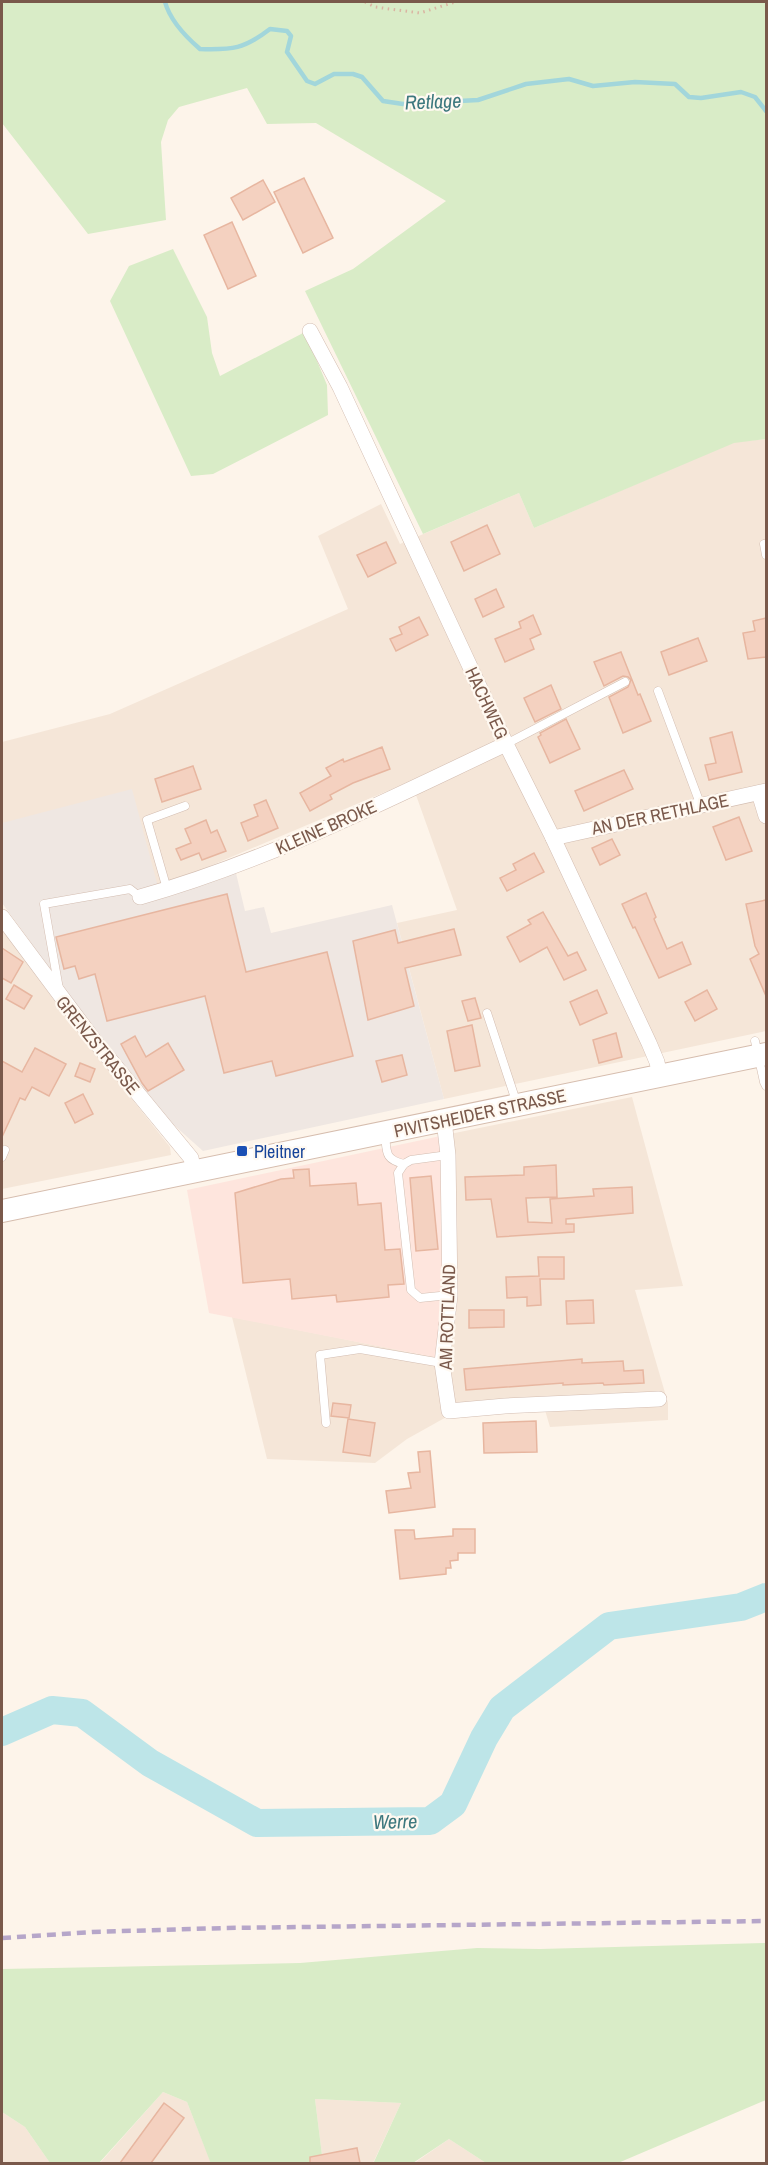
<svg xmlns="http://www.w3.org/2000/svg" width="768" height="2165" font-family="'Archivo Narrow',sans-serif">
<rect width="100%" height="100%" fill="#fdf4ea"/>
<g fill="#f5e6d8">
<polygon points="766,439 766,1031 444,1099 397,923 457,910 411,781 158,888 2,824 2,742 110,714 348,609 318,536 381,504 400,544 519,493 534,528 734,442"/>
<polygon points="2,927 58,1006 170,1147 171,1155 2,1189"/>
<polygon points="632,1097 683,1286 635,1290 668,1403 668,1420 550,1427 544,1407 450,1415 407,1439 375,1463 267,1459 232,1317 449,1360 450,1134"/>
<polygon points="163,2092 187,2102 211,2163 99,2164"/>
<polygon points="315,2099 401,2103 373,2163 323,2163"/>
<polygon points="2,2112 25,2127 50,2163 2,2163"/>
<polygon points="449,2139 486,2163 413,2164"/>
</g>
<polygon fill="#fee5dd" points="450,1134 449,1360 209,1313 187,1190"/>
<polygon fill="#efe7e2" points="132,789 161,898 235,869 245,911 264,907 271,933 392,905 444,1099 203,1151 147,1101 2,903 2,823"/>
<g fill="#d9ecc7">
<polygon points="2,2 766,2 766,439 734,443 534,528 519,493 423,534 305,291 353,269 446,201 316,123 267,124 247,88 179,107 168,120 161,142 166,220 88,234 2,123"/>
<polygon points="173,249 207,317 212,353 220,376 305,332 327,385 328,415 213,474 191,476 110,301 129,266"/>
<polygon points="766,1943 766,2100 618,2163 486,2163 449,2139 413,2163 373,2164 401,2103 315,2099 323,2163 211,2164 187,2102 163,2092 99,2163 50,2163 25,2127 2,2112 2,1969 300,1963 477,1948 540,1949"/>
</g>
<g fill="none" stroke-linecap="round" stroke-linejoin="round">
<path stroke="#a2d6db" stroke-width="4.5" d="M165 2C170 20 186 37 200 49 233 50 244 49 270 29L287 31 291 36 287 52 307 81 315 84 334 74H353L362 77 383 101 403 104 478 100 526 84 569 79 593 86 635 82 675 84 689 97 701 98 741 92 755 97 766 111"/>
<polyline stroke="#bde5e8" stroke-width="28" points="2,1732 52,1710 82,1713 150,1763 257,1823 430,1821 453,1804 484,1738 502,1708 609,1626 741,1607 766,1597"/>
</g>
<g fill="#f4d1c0" stroke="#e7b6a0" stroke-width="1.5">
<polygon points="304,178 333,238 303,253 274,192"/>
<polygon points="263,180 275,202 243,220 231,198"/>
<polygon points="232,222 256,276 228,289 204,235"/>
<polygon points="487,525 500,554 464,571 451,542"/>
<polygon points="386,542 396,563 368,577 357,555"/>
<polygon points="496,589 504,607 483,617 475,599"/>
<polygon points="533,615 541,634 530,639 534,649 505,662 495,639 521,628 519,622"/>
<polygon points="419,617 428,635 396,651 390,639 402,634 399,627"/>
<polygon points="766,618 766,657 748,659 743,633 755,631 753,621"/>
<polygon points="698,638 707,661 669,675 661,652"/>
<polygon points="621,652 638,695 640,694 651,721 623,733 609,697 628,687 631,680 628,677 623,676 604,686 594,662"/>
<polygon points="551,685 561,709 535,722 524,698"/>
<polygon points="566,719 580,749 550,763 538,737 541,735 540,733"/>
<polygon points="732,732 742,772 709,780 705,765 716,763 710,738"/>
<polygon points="382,747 390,769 353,783 330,795 332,799 310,811 300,793 331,776 326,768 343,759 344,762"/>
<polygon points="193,766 201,789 162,802 155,779"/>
<polygon points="624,770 633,789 584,811 575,791"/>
<polygon points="266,800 278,828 248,841 241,823 258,816 254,805"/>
<polygon points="739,817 752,851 726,860 713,827"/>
<polygon points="206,820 211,833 217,830 226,851 202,860 199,853 181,860 176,849 191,843 185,829"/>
<polygon points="612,839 620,855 600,865 592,848"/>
<polygon points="534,853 544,872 507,891 500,878 516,870 513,864"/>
<polygon points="646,893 656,917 654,919 667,949 682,942 691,964 659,978 635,927 633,928 622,904"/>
<polygon points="227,894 246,972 327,952 353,1056 276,1076 272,1061 224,1073 205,996 107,1021 95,974 79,979 75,966 64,969 56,937"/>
<polygon points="766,900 766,996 750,959 759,954 755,946 746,904"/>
<polygon points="543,912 568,956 577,952 586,970 564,980 547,947 520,962 507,937 531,924 528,920"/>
<polygon points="454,929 461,955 405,968 414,1006 368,1020 353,941 395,930 398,943"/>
<polygon points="2,948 23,962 11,983 2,978"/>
<polygon points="14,985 32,996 24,1009 6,999"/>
<polygon points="597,990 607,1013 580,1025 570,1002"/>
<polygon points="707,990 717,1009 695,1021 685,1002"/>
<polygon points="475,998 481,1018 468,1021 462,1001"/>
<polygon points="472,1025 480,1066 455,1071 447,1031"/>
<polygon points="616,1033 622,1057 599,1063 593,1040"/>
<polygon points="135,1036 146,1057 168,1043 184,1070 148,1091 142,1083 121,1044"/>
<polygon points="35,1048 66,1064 49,1096 32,1087 25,1100 20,1098 2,1137 2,1061 22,1072"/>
<polygon points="402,1055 407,1075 382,1082 376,1061"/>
<polygon points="80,1063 95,1069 90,1082 75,1076"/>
<polygon points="83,1094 93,1114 75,1123 65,1103"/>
<polygon points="556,1165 557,1197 526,1198 528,1222 552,1223 550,1199 594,1196 593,1189 632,1187 633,1213 566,1219 566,1224 574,1224 574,1232 497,1237 491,1199 466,1200 465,1177 524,1175 524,1167"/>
<polygon points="309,1169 310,1186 356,1183 358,1205 381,1203 385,1250 400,1249 404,1284 388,1285 389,1297 337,1302 336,1295 292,1299 290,1279 243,1283 235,1193 281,1179 294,1178 293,1170"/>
<polygon points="431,1176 438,1249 416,1251 410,1178"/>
<polygon points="538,1257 564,1257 564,1279 540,1279 541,1305 527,1306 527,1297 507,1298 506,1277 539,1276"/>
<polygon points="593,1300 594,1323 567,1324 566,1301"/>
<polygon points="469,1310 504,1310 504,1327 469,1328"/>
<polygon points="582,1359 582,1363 623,1361 624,1371 643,1370 644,1383 604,1385 603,1383 563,1385 563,1383 466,1390 464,1369"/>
<polygon points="333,1403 351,1405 349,1418 331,1416"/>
<polygon points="348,1419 375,1423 370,1456 343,1452"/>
<polygon points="536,1421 537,1452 484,1453 483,1423"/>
<polygon points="430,1451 435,1507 389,1513 386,1491 411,1488 408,1473 420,1472 418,1452"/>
<polygon points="453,1529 475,1529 475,1553 458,1553 458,1560 450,1561 451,1568 446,1568 446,1574 400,1579 395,1530 414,1530 415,1539 453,1536"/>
<polygon points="164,2103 184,2118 151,2163 120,2163"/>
<polygon points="357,2148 360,2163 310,2163 310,2157"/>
</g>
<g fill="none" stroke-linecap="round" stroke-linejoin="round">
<defs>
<g id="lane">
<polyline points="764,544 766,555"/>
<polyline points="658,691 701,806"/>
<polyline points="506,744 625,682"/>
<polyline points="167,889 147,820 185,806"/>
<polyline points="59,989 44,904 130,889 140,897"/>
<polyline points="487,1013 517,1104"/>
<polyline points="755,1041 764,1082 766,1086"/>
<path d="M385 1134C387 1152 384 1159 404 1164"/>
<polyline points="448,1155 411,1160 404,1164 398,1173 411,1290 420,1298 450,1295"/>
<polyline points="2,1157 5,1150"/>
<polyline points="326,1423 320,1355 360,1349 442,1363"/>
</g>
<g id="street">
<polyline points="310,331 340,387 506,744 553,838 649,1043 657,1062 660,1076"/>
<polyline points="759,793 766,816"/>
<polyline points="553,838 766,791"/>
<path d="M140 897C268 861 387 800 506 744"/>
<polyline points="2,917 93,1039 191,1158 194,1171"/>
<polyline points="444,1120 448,1155 450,1295 442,1363 449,1411 505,1406 659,1399"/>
</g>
<polyline id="secondary" points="2,1211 766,1054"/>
</defs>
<use href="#lane" stroke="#d3bdb1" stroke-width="9"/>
<use href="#street" stroke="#d3bdb1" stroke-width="16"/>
<use href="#secondary" stroke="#d6bdae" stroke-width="24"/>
<polyline stroke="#dab4a2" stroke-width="3" stroke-dasharray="1.5 4.5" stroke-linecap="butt" points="365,2 375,7 420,13 455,2"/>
<use href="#lane" stroke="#fff" stroke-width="8"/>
<use href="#street" stroke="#fff" stroke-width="15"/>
<use href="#secondary" stroke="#fff" stroke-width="22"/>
<polyline stroke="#b6a6c9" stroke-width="4.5" stroke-dasharray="9 6" stroke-linecap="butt" points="2,1938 92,1932 225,1928 766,1921"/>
</g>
<rect fill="#1a4fb4" stroke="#fff9f1" stroke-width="2" x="236" y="1145" width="12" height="12" rx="3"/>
<g text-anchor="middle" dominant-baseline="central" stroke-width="4.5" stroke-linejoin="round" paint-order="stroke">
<g font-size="18" fill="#7a594b" stroke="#fff9f1">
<text transform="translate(487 703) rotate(65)">HACHWEG</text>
<text transform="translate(660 814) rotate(-12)">AN DER RETHLAGE</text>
<text transform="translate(326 827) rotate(-24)">KLEINE BROKE</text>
<text transform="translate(98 1045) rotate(51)">GRENZSTRASSE</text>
<text transform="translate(480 1113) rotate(-12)">PIVITSHEIDER STRASSE</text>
<text transform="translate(447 1317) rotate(-88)">AM ROTTLAND</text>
</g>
<g font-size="18" fill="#164399" stroke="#fff9f1" text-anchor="start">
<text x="254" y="1151">Pleitner</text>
</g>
<g font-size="20" font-style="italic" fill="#3d787e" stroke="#fff9f1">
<text transform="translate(433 101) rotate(-2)">Retlage</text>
<text transform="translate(395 1821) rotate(-1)">Werre</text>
</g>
</g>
<rect width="768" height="2165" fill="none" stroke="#7a594b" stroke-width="6"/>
</svg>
